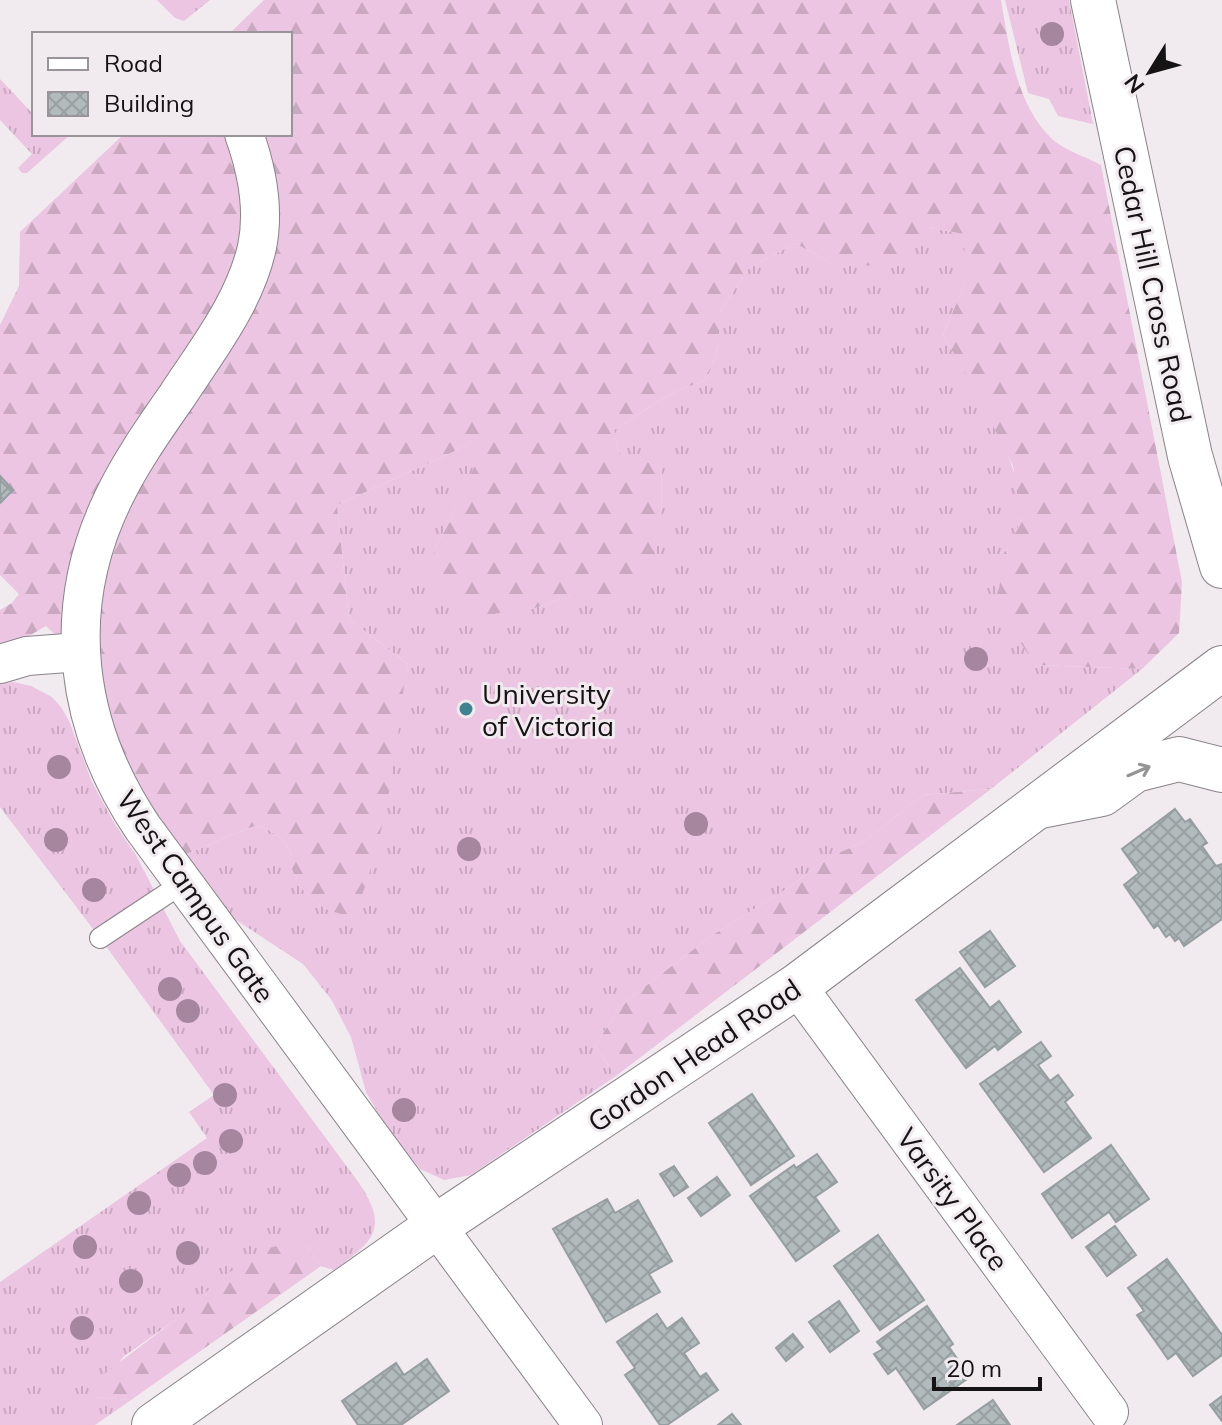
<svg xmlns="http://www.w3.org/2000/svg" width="1222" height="1425" font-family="Mulish,sans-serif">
<defs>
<pattern id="grass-tufts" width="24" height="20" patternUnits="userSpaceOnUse" patternTransform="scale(2)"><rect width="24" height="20" fill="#ebc5e1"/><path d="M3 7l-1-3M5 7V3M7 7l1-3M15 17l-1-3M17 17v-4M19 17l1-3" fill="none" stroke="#c9a8c0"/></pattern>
<pattern id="forest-firs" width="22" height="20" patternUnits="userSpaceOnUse" patternTransform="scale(2)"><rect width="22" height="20" fill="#ebc5e1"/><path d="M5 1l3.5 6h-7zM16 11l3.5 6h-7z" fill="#c9a8c0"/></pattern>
<pattern id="building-cross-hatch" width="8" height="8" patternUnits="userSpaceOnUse" patternTransform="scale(2)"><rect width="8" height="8" fill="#b1babc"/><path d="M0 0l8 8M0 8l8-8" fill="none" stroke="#989fa1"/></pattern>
</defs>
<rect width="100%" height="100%" fill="#f1eaef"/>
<g fill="url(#grass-tufts)">
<polygon points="157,0 210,0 184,21 175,18"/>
<polygon points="1005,0 1069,0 1093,124 1058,116 1049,99 1028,93"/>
<polygon points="0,79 34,115 34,134 71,134 27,173 22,173 18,168 32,154 0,120"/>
<path d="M930 228 965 234V283L943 335C971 384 1022 459 1022 516 1022 528 1009 545 1003 555L1036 665 1142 669 991 789 922 795 865 841 828 858 785 890 711 936 621 1005 595 1046 616 1076 471 1175 444 1180 420 1169 389 1132 366 1092 351 1037 331 999 303 964 233 918 186 854C198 850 250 826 256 826 268 827 285 839 290 851 292 856 290 864 292 869 301 896 325 915 353 914L408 664 349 619 337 505 453 452 493 429 435 549 532 609 572 595 661 519 662 468 619 453 614 430 667 396 707 379 719 344V313L748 269 795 243 831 263Z"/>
<path d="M13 682 31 686 52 697 61 707 69 721 92 782 113 821 137 857 180 941 359 1183C390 1229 373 1241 334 1270L321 1266 303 1242 175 1320 123 1357 96 1397 131 1400 95 1425H0V1282L207 1138 189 1112 214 1095 100 938 0 807V684Z"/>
</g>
<g fill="url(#forest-firs)">
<path d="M264 0H1001C1009 46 1016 105 1052 139 1064 150 1086 157 1101 165L1182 582 1179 633 1142 669 1036 665 997 609 1003 555 1022 519 1013 466 975 390 943 335 965 283 964 234 930 228 890 267 831 263 795 243 748 269 719 313V344L707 379 667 396 614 430 619 453 662 467 661 519 647 578 613 615 572 595 532 609 483 615 445 594 430 573 435 549 492 430 453 452 337 505 349 619 408 664C401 696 400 729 394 761 387 807 374 874 353 915 325 915 301 896 292 869 290 864 292 856 290 851 285 839 268 827 256 826 250 826 198 850 186 854L127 775 93 670 46 626 15 644 0 647V610L12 603 19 594 0 575V503L13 490 0 476V325L19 286 20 232 124 134H290V34H229Z"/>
<polygon points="991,789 616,1076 595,1046 621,1005 711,936 785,890 828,858 865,841 922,795"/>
<polygon points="303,1242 321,1266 131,1400 96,1397 87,1387 175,1320 225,1275 272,1247"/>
</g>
<g fill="url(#building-cross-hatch)" stroke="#959ea0" stroke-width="2">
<polygon points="0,476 13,490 0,503"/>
<polygon points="1175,809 1185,822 1190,819 1207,843 1202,846 1216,866 1222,864 1222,919 1184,946 1179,938 1175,941 1170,934 1166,937 1158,925 1154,928 1124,885 1139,873 1122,849"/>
<polygon points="990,931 1015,966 985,987 960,952"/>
<polygon points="960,968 990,1008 999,1001 1021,1032 998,1050 995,1046 966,1068 916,1000"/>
<polygon points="1041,1042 1051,1056 1038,1065 1050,1081 1058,1075 1073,1095 1065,1102 1091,1138 1044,1172 980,1084"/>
<polygon points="752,1094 794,1156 751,1185 709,1123"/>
<polygon points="1111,1145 1149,1199 1116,1222 1109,1212 1072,1238 1042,1194"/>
<polygon points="817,1154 837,1182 815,1197 839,1231 796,1261 750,1196 794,1165 796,1168"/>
<polygon points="674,1166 688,1187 674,1196 660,1174"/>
<polygon points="717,1177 730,1195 701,1216 688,1198"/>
<polygon points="607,1199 615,1213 638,1200 672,1261 649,1274 660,1292 606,1322 553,1229"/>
<polygon points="1115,1226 1136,1255 1107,1276 1086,1247"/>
<polygon points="878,1235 924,1300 880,1330 834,1266"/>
<polygon points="1167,1259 1222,1335 1222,1355 1193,1376 1176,1353 1168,1359 1137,1315 1144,1311 1128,1288"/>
<polygon points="839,1301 859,1331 830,1352 809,1322"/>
<polygon points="927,1306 953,1344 949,1347 970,1377 924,1409 896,1368 888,1374 874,1354 883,1349 877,1342"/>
<polygon points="657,1314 667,1329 682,1318 699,1343 684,1353 700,1377 706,1373 718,1390 667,1425 660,1425 625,1375 635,1368 617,1342"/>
<polygon points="793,1334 803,1347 786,1361 776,1348"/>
<polygon points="427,1359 449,1391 401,1425 358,1425 342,1401 396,1363 404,1375"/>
<polygon points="1222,1396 1222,1421 1210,1405"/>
<polygon points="993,1400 1010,1425 957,1425"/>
<polygon points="732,1414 741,1425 718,1425"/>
</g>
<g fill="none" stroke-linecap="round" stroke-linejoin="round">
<defs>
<polyline id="service" points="100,938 183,883"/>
<g id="minor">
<path d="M244 134C257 170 265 208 257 247 245 302 207 350 177 396 154 429 130 463 113 499 59 611 75 727 143 828L583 1425"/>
<polyline points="0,664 27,656 80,652"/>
<polyline points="797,986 1109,1412"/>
</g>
<polyline id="tertiary" points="154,1425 438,1225 797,986 1222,668"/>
<g id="secondary">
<polyline points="1093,0 1190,456 1222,566"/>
<polyline points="1041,806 1102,794 1135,770 1179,759 1222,770"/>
</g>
</defs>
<use href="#service" stroke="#8a8388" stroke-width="22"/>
<use href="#minor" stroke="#8a8388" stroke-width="40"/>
<use href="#tertiary" stroke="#8a8388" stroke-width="46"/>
<use href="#secondary" stroke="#8a8388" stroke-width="46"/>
<use href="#service" stroke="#fff" stroke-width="20"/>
<use href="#minor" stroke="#fff" stroke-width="38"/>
<use href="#tertiary" stroke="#fff" stroke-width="44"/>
<use href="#secondary" stroke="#fff" stroke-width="44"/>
</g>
<g fill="#a6859f">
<circle cx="1052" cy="34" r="12"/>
<circle cx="976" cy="659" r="12"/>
<circle cx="59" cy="767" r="12"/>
<circle cx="696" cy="824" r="12"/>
<circle cx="56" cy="840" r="12"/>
<circle cx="469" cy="849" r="12"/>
<circle cx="94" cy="890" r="12"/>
<circle cx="170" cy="989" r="12"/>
<circle cx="188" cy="1011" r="12"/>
<circle cx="225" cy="1095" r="12"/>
<circle cx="404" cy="1110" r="12"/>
<circle cx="231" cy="1141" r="12"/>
<circle cx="205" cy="1163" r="12"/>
<circle cx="179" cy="1175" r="12"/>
<circle cx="139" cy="1203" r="12"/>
<circle cx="85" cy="1247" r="12"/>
<circle cx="188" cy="1253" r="12"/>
<circle cx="131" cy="1281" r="12"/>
<circle cx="82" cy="1328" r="12"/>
</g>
<defs><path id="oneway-shaft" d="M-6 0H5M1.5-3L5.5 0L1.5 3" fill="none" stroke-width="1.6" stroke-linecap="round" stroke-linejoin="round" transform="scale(2)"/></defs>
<use stroke="#969596" href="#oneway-shaft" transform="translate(1139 771) rotate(-23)"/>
<circle fill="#3f8391" stroke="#f1eaef" stroke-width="3" cx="466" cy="709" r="8"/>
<g text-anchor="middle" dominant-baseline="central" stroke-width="6" stroke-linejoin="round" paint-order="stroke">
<g font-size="28" fill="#161315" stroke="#f1eaef">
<text transform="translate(1153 284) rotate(78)">Cedar Hill Cross Road</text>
<text transform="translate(196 896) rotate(55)">West Campus Gate</text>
<text transform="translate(694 1055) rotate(-34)">Gordon Head Road</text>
<text transform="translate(953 1199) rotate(54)">Varsity Place</text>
</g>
<g font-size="28" fill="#161315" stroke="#f1eaef" text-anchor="start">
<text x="482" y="693">University<tspan x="482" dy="32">of Victoria</tspan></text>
</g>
</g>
<rect x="32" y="32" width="260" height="104" fill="#f1eaef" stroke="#999498" stroke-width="2"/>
<rect x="48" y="58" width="40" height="12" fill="#ffffff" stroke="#999498" stroke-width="2"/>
<text x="104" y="72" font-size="24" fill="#161315">Road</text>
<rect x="48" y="92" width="40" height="24" fill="url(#building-cross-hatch)" stroke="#999498" stroke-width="2"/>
<text x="104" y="112" font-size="24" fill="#161315">Building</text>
<g transform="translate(1150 72) rotate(233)" stroke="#f1eaef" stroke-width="6" paint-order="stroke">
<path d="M0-6L14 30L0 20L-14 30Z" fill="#161315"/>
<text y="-12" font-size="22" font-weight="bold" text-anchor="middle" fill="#161315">N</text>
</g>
<path d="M934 1377v12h106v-12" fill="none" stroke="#161315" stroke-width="4"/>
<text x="946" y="1377" font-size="24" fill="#161315" stroke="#f1eaef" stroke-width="6" paint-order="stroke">20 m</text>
</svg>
